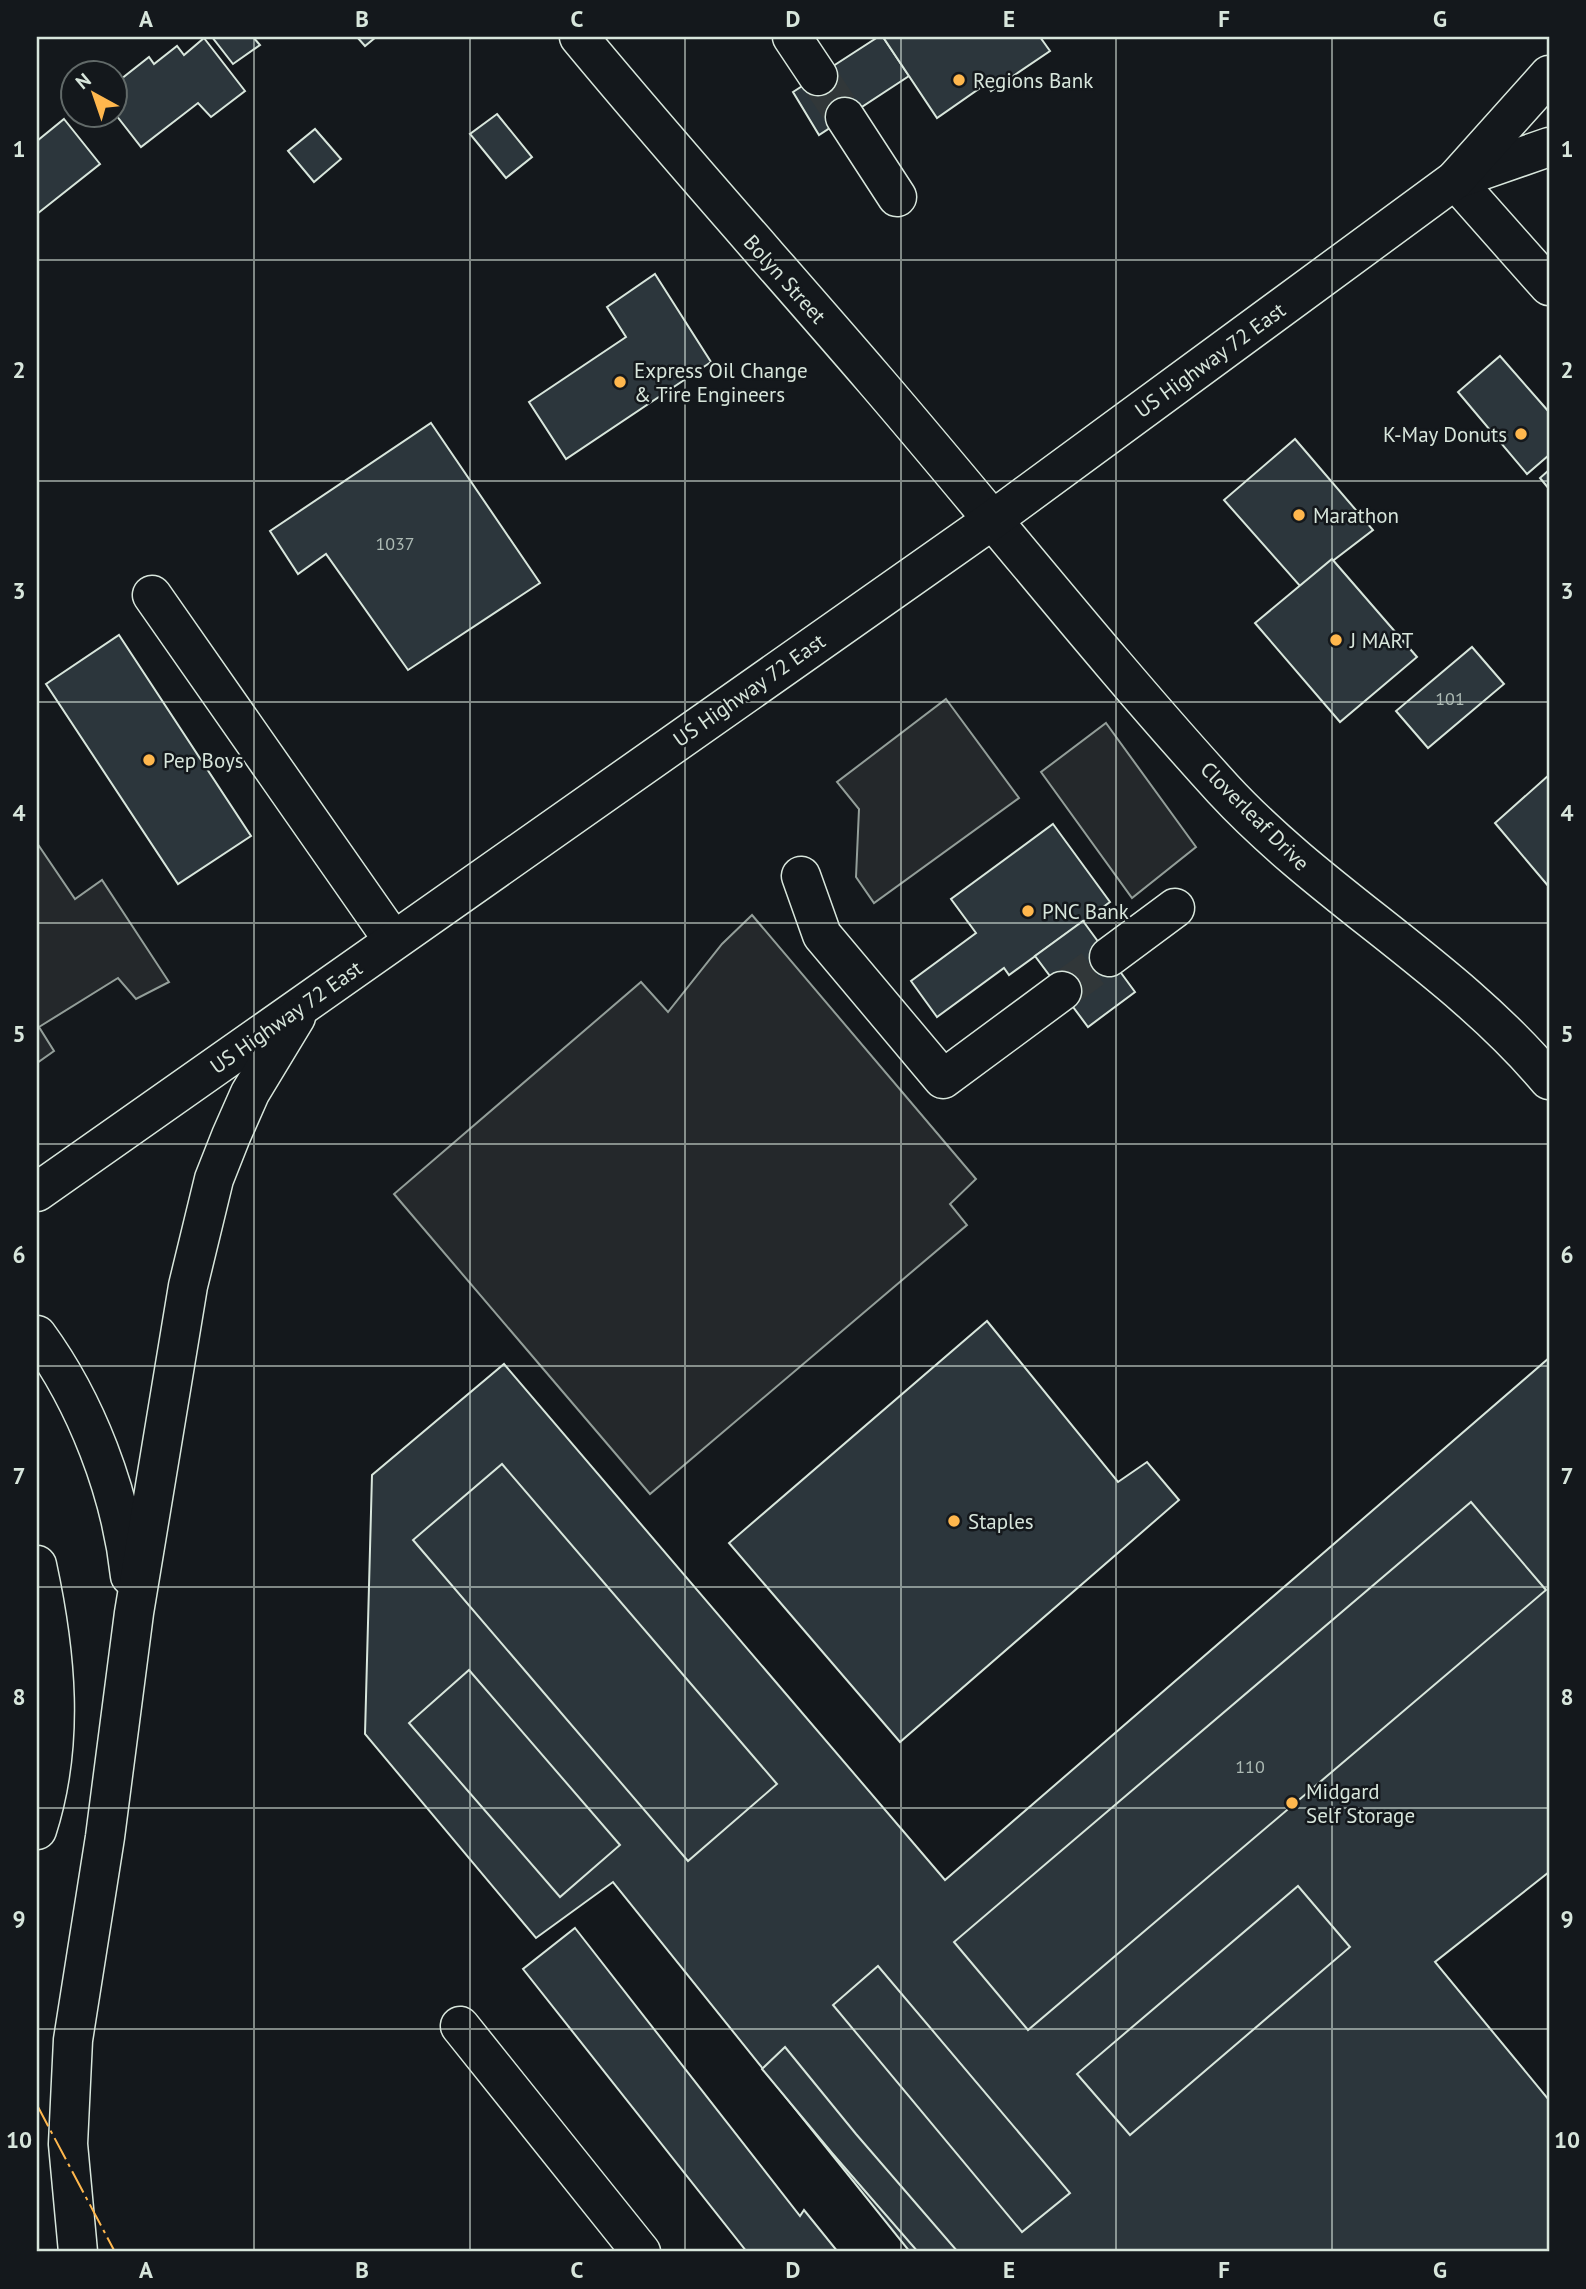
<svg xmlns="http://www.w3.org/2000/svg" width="1586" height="2289" font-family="'PT Sans',sans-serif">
<rect width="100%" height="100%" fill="#14181c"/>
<g fill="#24282b" stroke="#939e99" stroke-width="2">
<polygon points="946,699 1019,798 874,903 856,877 859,809 837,782"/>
<polygon points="1106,723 1196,847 1132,898 1041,772"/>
<polygon points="37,843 75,899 102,880 169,982 136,999 118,978 39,1027 54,1051 37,1063"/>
<polygon points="752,915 976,1179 950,1204 967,1225 650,1494 394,1194 641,982 668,1012 722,944"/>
</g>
<g fill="#2c363c" stroke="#d8e6dc" stroke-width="2">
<polygon points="212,37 253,37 260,45 233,64"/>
<polygon points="357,37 376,37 365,46"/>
<polygon points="878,37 883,37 909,76 819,135 793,92"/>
<polygon points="883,37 1040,37 1050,51 991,91 986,84 937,118"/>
<polygon points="204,38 245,91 211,117 198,103 141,147 116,115 116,83 149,57 154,64 177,46 184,55"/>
<polygon points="497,114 532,157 506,178 470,134"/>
<polygon points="64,119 100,164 37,214 37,141"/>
<polygon points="315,129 341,159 314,182 288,151"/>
<polygon points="655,274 711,362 566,459 529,402 626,337 607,307"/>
<polygon points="1500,356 1549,412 1549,455 1527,474 1458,392"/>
<polygon points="431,423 540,583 408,670 326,554 298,574 270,531"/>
<polygon points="1295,439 1373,530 1300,586 1224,500"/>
<polygon points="1549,470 1549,489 1540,478"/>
<polygon points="1332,559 1417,657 1340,722 1255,623"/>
<polygon points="119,635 251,836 178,884 46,684"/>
<polygon points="1472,647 1504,684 1428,748 1396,711"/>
<polygon points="1549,775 1549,887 1495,823"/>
<polygon points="1053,824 1110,902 1009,975 1004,968 937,1017 911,981 976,933 951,899"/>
<polygon points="1083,921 1135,992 1088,1027 1035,956"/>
<polygon points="987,1321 1118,1482 1147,1462 1179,1500 900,1742 729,1543"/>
<polygon points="1549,1358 1549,1872 1435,1962 1549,2100 1549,2252 910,2252 613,1882 536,1938 365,1734 372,1475 504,1364 945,1880"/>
<polygon points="502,1464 777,1784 688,1861 413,1540"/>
<polygon points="1471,1502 1546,1590 1028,2030 954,1942"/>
<polygon points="469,1670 620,1845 560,1897 409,1723"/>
<polygon points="1298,1886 1350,1947 1130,2135 1077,2074"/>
<polygon points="575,1928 800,2216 804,2210 838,2252 747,2252 523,1969"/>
<polygon points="878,1966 1070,2193 1022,2232 833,2005"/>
<polygon points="785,2047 856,2134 958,2252 918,2252 832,2153 762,2069"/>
</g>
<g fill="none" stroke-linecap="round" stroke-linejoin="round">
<g stroke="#313739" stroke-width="38" stroke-dasharray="38 19" stroke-linecap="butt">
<polyline points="818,76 845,117"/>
<polyline points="1062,991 1109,957"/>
</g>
<defs>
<g id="minor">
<path d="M579 37C675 153 776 265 874 379 991 515 1102 656 1223 789 1322 896 1455 968 1549 1080"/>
<polyline points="792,37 818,76"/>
<polyline points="845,117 897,197"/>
<polyline points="1455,180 1549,286"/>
<polyline points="152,595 393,940"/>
<polyline points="801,876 822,935 943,1079 1062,991"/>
<polyline points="1109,957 1175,908"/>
<polyline points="460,2026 641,2252"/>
</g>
<g id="highway">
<polyline points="1457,179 1549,147"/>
<polyline points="37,1192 991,521 1455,180 1549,75"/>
<path d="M37 1335C86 1402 121 1492 130 1576"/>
<path d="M37 1565C56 1653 65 1743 37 1830"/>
<polyline points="78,2252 68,2144 73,2040 105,1837 134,1613 188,1286 214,1179 231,1136 250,1093 296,1017"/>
</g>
</defs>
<use href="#minor" stroke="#d8e6dc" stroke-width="41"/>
<use href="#highway" stroke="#d8e6dc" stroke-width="41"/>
<use href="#minor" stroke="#14181c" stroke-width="38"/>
<use href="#highway" stroke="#14181c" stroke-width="38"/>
<polyline stroke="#ffb74d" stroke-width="2" stroke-dasharray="24 5 3.5 5" stroke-linecap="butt" points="37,2105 115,2252"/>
</g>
<path fill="none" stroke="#d8e6dc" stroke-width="2" stroke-opacity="0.55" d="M254 37V2252M470 37V2252M685 37V2252M901 37V2252M1116 37V2252M1332 37V2252M37 260H1549M37 481H1549M37 702H1549M37 923H1549M37 1144H1549M37 1366H1549M37 1587H1549M37 1808H1549M37 2029H1549"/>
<g fill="#ffb74d" stroke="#14181c" stroke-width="2.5">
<circle cx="959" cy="80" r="7"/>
<circle cx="620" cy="382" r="7"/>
<circle cx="1521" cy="434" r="7"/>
<circle cx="1299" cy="515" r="7"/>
<circle cx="1336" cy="640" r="7"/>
<circle cx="149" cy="760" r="7"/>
<circle cx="1028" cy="911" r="7"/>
<circle cx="954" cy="1521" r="7"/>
<circle cx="1292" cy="1803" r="7"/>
</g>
<g text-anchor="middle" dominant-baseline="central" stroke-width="5" stroke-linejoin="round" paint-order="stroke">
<g font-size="18" fill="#adbab4">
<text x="395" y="543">1037</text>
<text x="1450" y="698">101</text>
<text x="1250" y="1766">110</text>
</g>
<g font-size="21" fill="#d8e6dc" stroke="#14181c" text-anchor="start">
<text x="973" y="80">Regions Bank</text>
<text x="634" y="370">Express Oil Change<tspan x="634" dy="24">&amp; Tire Engineers</tspan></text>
<text x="1507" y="434" text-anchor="end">K-May Donuts</text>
<text x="1313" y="515">Marathon</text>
<text x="1350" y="640">J MART</text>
<text x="163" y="760">Pep Boys</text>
<text x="1042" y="911">PNC Bank</text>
<text x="968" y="1521">Staples</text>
<text x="1306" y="1791">Midgard<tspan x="1306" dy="24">Self Storage</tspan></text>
</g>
<g font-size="21" fill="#d8e6dc" stroke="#14181c">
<text transform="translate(785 279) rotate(48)">Bolyn Street</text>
<text transform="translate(1210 360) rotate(-36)">US Highway 72 East</text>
<text transform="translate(749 690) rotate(-35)">US Highway 72 East</text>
<text transform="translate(1255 816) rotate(45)">Cloverleaf Drive</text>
<text transform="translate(286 1017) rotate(-35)">US Highway 72 East</text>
</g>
</g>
<rect width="1586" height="2289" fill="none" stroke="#14181c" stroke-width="77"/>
<g transform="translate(94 94) rotate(320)"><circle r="33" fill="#14181c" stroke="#626a69" stroke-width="2"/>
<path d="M0-5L12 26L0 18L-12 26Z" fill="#ffb74d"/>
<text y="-10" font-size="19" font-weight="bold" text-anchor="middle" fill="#d8e6dc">N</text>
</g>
<rect x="38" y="38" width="1510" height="2212" fill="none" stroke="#d8e6dc" stroke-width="2.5"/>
<g font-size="23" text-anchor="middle" font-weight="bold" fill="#d8e6dc">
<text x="146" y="27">A</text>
<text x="362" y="27">B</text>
<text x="577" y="27">C</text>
<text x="793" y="27">D</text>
<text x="1009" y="27">E</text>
<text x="1224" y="27">F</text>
<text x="1440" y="27">G</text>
<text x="19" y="157">1</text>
<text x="1567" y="157">1</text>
<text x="19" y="378">2</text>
<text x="1567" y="378">2</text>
<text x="19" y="599">3</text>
<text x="1567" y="599">3</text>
<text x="19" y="821">4</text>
<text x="1567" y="821">4</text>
<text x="19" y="1042">5</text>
<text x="1567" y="1042">5</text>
<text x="19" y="1263">6</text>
<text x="1567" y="1263">6</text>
<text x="19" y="1484">7</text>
<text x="1567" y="1484">7</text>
<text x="19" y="1705">8</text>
<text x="1567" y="1705">8</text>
<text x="19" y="1927">9</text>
<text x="1567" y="1927">9</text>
<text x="19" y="2148">10</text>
<text x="1567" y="2148">10</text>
<text x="146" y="2278">A</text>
<text x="362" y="2278">B</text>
<text x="577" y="2278">C</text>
<text x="793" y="2278">D</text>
<text x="1009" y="2278">E</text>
<text x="1224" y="2278">F</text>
<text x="1440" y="2278">G</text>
</g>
</svg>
